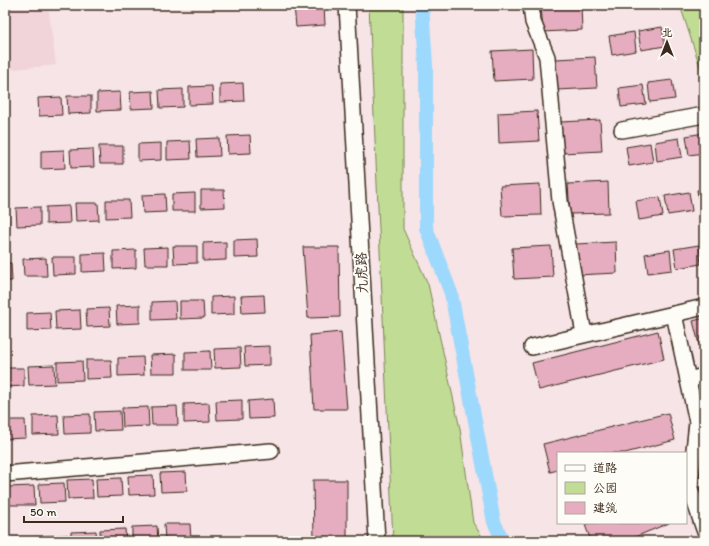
<svg xmlns="http://www.w3.org/2000/svg" width="709" height="546" font-family="Itim,'LXGW WenKai TC',sans-serif">
<rect width="100%" height="100%" fill="#f6e4e6"/>
<filter id="ink" filterUnits="userSpaceOnUse"><feTurbulence type="fractalNoise" baseFrequency=".025" numOctaves="2"/><feDisplacementMap in="SourceGraphic" scale="8" xChannelSelector="R" yChannelSelector="G"/><feConvolveMatrix kernelMatrix="1 2 1 2 8 2 1 2 1" color-interpolation-filters="sRGB"/></filter>
<g filter="url(#ink)">
<polygon fill="#f1d4da" points="5,5 48,5 56,65 5,70"/>
<g fill="#c1dd95" stroke="#7e845a">
<polygon points="369,5 403,5 403,229 428,284 460,429 473,523 485,541 393,541"/>
<polygon points="680,5 704,5 704,79"/>
</g>
<g fill="none" stroke-linecap="round" stroke-linejoin="round">
<polyline stroke="#9dd8fd" stroke-width="14" points="422,5 426,65 426,228 451,293 494,522 503,541"/>
</g>
<g fill="#e5adbf" stroke="#3b2a1e">
<polygon points="294,5 324,5 325,25 296,27"/>
<polygon points="541,5 581,5 582,30 543,32"/>
<polygon points="662,27 665,46 641,50 638,31"/>
<polygon points="634,32 636,51 612,55 609,36"/>
<polygon points="532,49 533,79 494,81 492,51"/>
<polygon points="595,57 597,88 557,90 556,59"/>
<polygon points="672,80 675,99 650,102 648,83"/>
<polygon points="243,83 244,101 220,102 220,84"/>
<polygon points="643,85 646,104 621,107 619,88"/>
<polygon points="212,86 213,104 189,105 189,87"/>
<polygon points="183,89 183,107 160,108 159,90"/>
<polygon points="153,91 154,108 131,109 130,92"/>
<polygon points="120,92 121,110 97,111 97,93"/>
<polygon points="67,96 91,96 91,113 68,114"/>
<polygon points="61,97 62,115 39,116 38,98"/>
<polygon points="537,111 539,141 499,143 498,113"/>
<polygon points="600,120 602,151 562,153 561,122"/>
<polygon points="704,133 704,153 689,155 686,136"/>
<polygon points="250,135 251,153 228,154 227,136"/>
<polygon points="219,138 220,156 197,157 196,139"/>
<polygon points="679,138 682,157 657,161 655,142"/>
<polygon points="190,141 191,159 167,160 167,142"/>
<polygon points="161,143 161,160 138,161 138,144"/>
<polygon points="650,143 653,162 629,166 626,147"/>
<polygon points="99,146 123,146 123,164 100,164"/>
<polygon points="93,149 94,167 71,168 70,150"/>
<polygon points="64,150 65,168 41,169 41,151"/>
<polygon points="608,182 609,213 570,214 568,184"/>
<polygon points="540,184 541,215 502,216 500,186"/>
<polygon points="704,189 704,208 700,209 697,190"/>
<polygon points="201,190 224,190 225,207 201,208"/>
<polygon points="689,192 692,211 668,215 665,196"/>
<polygon points="195,193 195,211 172,211 172,194"/>
<polygon points="165,194 166,212 143,213 142,195"/>
<polygon points="660,197 663,216 639,220 636,201"/>
<polygon points="106,200 129,200 130,217 106,218"/>
<polygon points="75,203 98,203 99,220 76,221"/>
<polygon points="69,206 70,223 46,224 46,207"/>
<polygon points="40,207 40,225 17,226 16,208"/>
<polygon points="5,209 8,209 9,227 5,227"/>
<polygon points="257,239 258,257 234,258 234,240"/>
<polygon points="226,242 226,260 203,261 203,243"/>
<polygon points="616,242 617,273 577,275 576,244"/>
<polygon points="699,245 701,264 677,268 674,249"/>
<polygon points="173,246 197,246 197,263 174,264"/>
<polygon points="551,246 553,277 514,279 512,248"/>
<polygon points="168,247 168,265 145,265 144,248"/>
<polygon points="303,247 339,247 340,317 308,318"/>
<polygon points="136,250 136,268 113,269 113,251"/>
<polygon points="670,250 672,270 648,273 645,254"/>
<polygon points="105,253 106,271 82,272 82,254"/>
<polygon points="52,257 76,257 76,274 53,275"/>
<polygon points="46,258 47,276 24,276 23,259"/>
<polygon points="5,263 11,263 12,281 5,281"/>
<polygon points="264,295 265,312 242,313 241,296"/>
<polygon points="234,296 234,314 211,315 211,297"/>
<polygon points="175,301 176,319 152,320 152,302"/>
<polygon points="180,301 203,301 204,318 180,319"/>
<polygon points="140,305 140,323 117,324 116,306"/>
<polygon points="109,308 110,326 87,327 86,309"/>
<polygon points="80,310 81,329 56,330 55,311"/>
<polygon points="50,312 51,330 27,331 27,313"/>
<polygon points="704,318 704,347 700,348 693,321"/>
<polygon points="658,331 664,359 539,390 532,363"/>
<polygon points="341,332 347,409 314,409 310,335"/>
<polygon points="270,346 270,365 245,366 244,347"/>
<polygon points="240,348 241,367 215,368 214,349"/>
<polygon points="210,351 211,370 185,370 185,352"/>
<polygon points="176,354 176,373 151,373 150,355"/>
<polygon points="143,357 144,375 118,376 118,358"/>
<polygon points="86,360 111,360 112,378 86,379"/>
<polygon points="82,361 83,380 57,381 57,362"/>
<polygon points="54,365 55,384 29,385 28,366"/>
<polygon points="5,368 24,368 24,386 5,387"/>
<polygon points="273,399 274,418 249,419 248,401"/>
<polygon points="242,400 242,419 217,420 216,401"/>
<polygon points="209,403 210,422 184,423 184,404"/>
<polygon points="177,406 178,425 152,425 151,407"/>
<polygon points="148,407 149,426 123,427 122,408"/>
<polygon points="120,411 121,430 95,431 94,412"/>
<polygon points="668,413 675,440 625,453 558,453 558,470 550,472 543,444"/>
<polygon points="90,414 90,433 65,434 64,415"/>
<polygon points="58,415 59,434 33,435 33,416"/>
<polygon points="5,420 25,420 26,438 5,439"/>
<polygon points="186,472 187,491 161,492 160,473"/>
<polygon points="153,475 154,494 129,495 128,476"/>
<polygon points="121,478 122,496 97,497 96,479"/>
<polygon points="92,479 93,498 68,499 67,480"/>
<polygon points="313,480 347,480 347,541 314,541"/>
<polygon points="64,483 65,502 40,503 39,484"/>
<polygon points="34,486 35,505 9,505 8,487"/>
<polygon points="589,523 669,523 625,541 591,541 585,525"/>
<polygon points="164,524 190,524 191,541 165,541"/>
<polygon points="157,526 158,541 132,541 132,527"/>
<polygon points="125,529 126,541 100,541 100,530"/>
<polygon points="96,531 97,541 71,541 71,532"/>
<polygon points="68,535 69,541 43,541 43,536"/>
<polygon points="38,537 38,541 13,541 12,538"/>
</g>
<g fill="none" stroke-linecap="round" stroke-linejoin="round">
<defs>
<g id="minor">
<polyline points="347,5 377,541"/>
<polyline points="531,5 533,22 547,57 560,201 584,334"/>
<polyline points="622,130 704,115"/>
<polyline points="674,314 697,422 690,488 704,529"/>
<polyline points="532,347 704,307"/>
<polyline points="688,380 704,376"/>
<polyline points="5,474 271,451"/>
</g>
</defs>
<use href="#minor" stroke="#3b2a1e" stroke-width="18"/>
<use href="#minor" stroke="#fdfcf7" stroke-width="15"/>
</g>
</g>
<g text-anchor="middle" dominant-baseline="central" stroke-width="4" stroke-linejoin="round" paint-order="stroke">
<g font-size="14" fill="#3b2a1e" stroke="#fdfcf7">
<text transform="translate(362 273) rotate(-93)">九虎路</text>
</g>
</g>
<rect width="709" height="546" fill="none" stroke="#fdfcf7" stroke-width="20"/>
<rect x="10" y="10" width="689" height="526" fill="none" stroke="#3b2a1e" stroke-width="1.5" filter="url(#ink)"/>
<rect x="557" y="452" width="130" height="72" fill="#fdfcf7" stroke="#afa8a0"/>
<rect x="565" y="465" width="20" height="6" fill="#fdfcf7" stroke="#afa8a0"/>
<text x="593" y="472" font-size="12" fill="#3b2a1e">道路</text>
<rect x="565" y="482" width="20" height="12" fill="#c1dd95" stroke="#afa8a0"/>
<text x="593" y="492" font-size="12" fill="#3b2a1e">公园</text>
<rect x="565" y="502" width="20" height="12" fill="#e5adbf" stroke="#afa8a0"/>
<text x="593" y="512" font-size="12" fill="#3b2a1e">建筑</text>
<g transform="translate(667 42)" stroke="#fdfcf7" stroke-width="3" paint-order="stroke">
<path d="M0-3L7 15L0 10L-7 15Z" fill="#3b2a1e"/>
<text y="-6" font-size="11" font-weight="bold" text-anchor="middle" fill="#3b2a1e">北</text>
</g>
<path d="M24 516v6h99v-6" fill="none" stroke="#3b2a1e" stroke-width="2"/>
<text x="30" y="516" font-size="12" fill="#3b2a1e" stroke="#fdfcf7" stroke-width="3" paint-order="stroke">50 m</text>
</svg>
